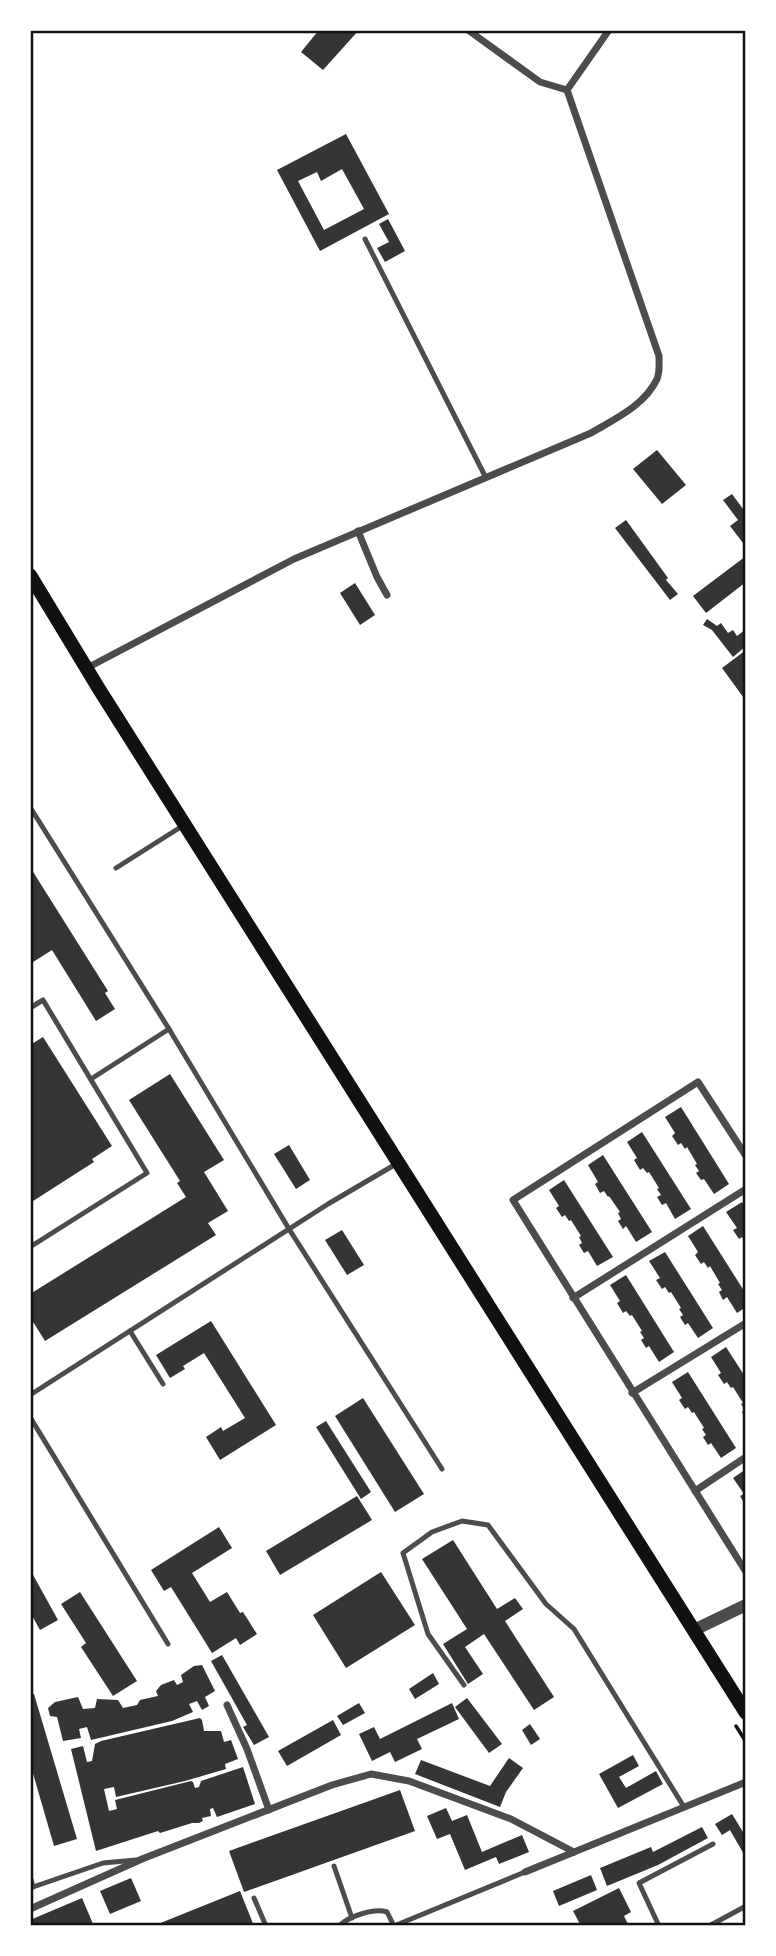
<svg xmlns="http://www.w3.org/2000/svg" width="776" height="1956" font-family="'Golos Text',sans-serif">
<rect width="100%" height="100%" fill="#fff"/>
<g fill="#353535" fill-rule="evenodd">
<polygon points="319,30 359,30 323,70 301,52"/>
<path d="M346 134 389 214 320 251 277 170ZM342 169 364 209 324 230 298 181 317 172 321 181Z"/>
<polygon points="388,219 405,251 385,262 377,248 389,242 379,224"/>
<polygon points="657,450 686,485 662,504 633,469"/>
<polygon points="732,494 746,513 746,547 730,526 738,520 723,500"/>
<polygon points="626,520 668,578 666,580 678,594 670,600 615,528"/>
<polygon points="746,556 746,582 706,613 693,596"/>
<polygon points="355,583 375,615 360,625 340,593"/>
<polygon points="707,619 717,626 721,623 728,633 733,630 737,636 746,629 746,646 733,657 712,630 703,625"/>
<polygon points="746,650 746,701 722,668"/>
<polygon points="30,867 108,991 105,993 115,1009 96,1021 52,950 30,964"/>
<polygon points="43,1037 112,1146 92,1159 94,1162 30,1203 30,1045"/>
<polygon points="170,1074 224,1160 204,1172 228,1211 208,1223 216,1235 45,1341 30,1317 30,1294 186,1197 177,1183 180,1181 129,1100"/>
<polygon points="681,1107 729,1184 714,1194 704,1179 701,1180 696,1173 699,1171 695,1165 697,1164 687,1147 685,1149 681,1143 678,1145 672,1136 675,1133 665,1117"/>
<polygon points="642,1132 691,1209 675,1219 666,1203 662,1205 657,1197 661,1195 657,1189 659,1188 649,1172 647,1173 643,1168 640,1170 634,1160 637,1158 627,1142"/>
<polygon points="289,1145 310,1180 296,1189 274,1154"/>
<polygon points="603,1155 652,1232 636,1242 626,1226 623,1229 618,1221 621,1219 618,1213 620,1212 609,1196 608,1197 604,1191 600,1193 595,1184 598,1182 588,1165"/>
<polygon points="564,1180 613,1257 597,1266 588,1251 584,1253 579,1245 582,1243 579,1237 581,1236 571,1220 569,1221 565,1215 562,1217 556,1208 559,1206 549,1190"/>
<polygon points="742,1202 746,1209 746,1243 742,1237 739,1239 733,1230 737,1228 726,1212"/>
<polygon points="703,1226 746,1294 746,1307 737,1313 727,1297 723,1300 719,1292 722,1290 718,1284 720,1283 710,1266 708,1268 704,1262 701,1264 695,1255 698,1252 688,1236"/>
<polygon points="342,1230 364,1265 347,1275 325,1240"/>
<polygon points="665,1252 713,1328 698,1338 688,1323 685,1325 680,1317 683,1315 679,1309 681,1308 671,1292 669,1293 665,1287 662,1289 656,1280 660,1278 649,1261"/>
<polygon points="626,1275 674,1352 659,1362 649,1346 646,1348 641,1340 644,1338 640,1332 642,1331 632,1315 630,1316 626,1311 623,1313 617,1303 620,1301 610,1285"/>
<polygon points="211,1321 276,1425 220,1460 206,1437 221,1427 223,1431 245,1418 204,1353 183,1366 185,1369 170,1378 156,1355"/>
<polygon points="726,1347 746,1378 746,1420 742,1412 745,1410 741,1404 743,1403 733,1387 731,1388 727,1382 724,1384 718,1375 721,1373 711,1357"/>
<polygon points="688,1372 736,1448 721,1458 711,1443 708,1445 703,1437 706,1435 702,1429 704,1428 694,1412 692,1413 688,1407 685,1409 679,1400 682,1398 672,1382"/>
<polygon points="363,1398 424,1494 395,1512 335,1416"/>
<polygon points="326,1421 371,1492 361,1499 316,1427"/>
<polygon points="746,1469 746,1506 740,1496 744,1494 733,1478"/>
<polygon points="357,1496 372,1520 280,1575 266,1551"/>
<polygon points="219,1527 232,1548 192,1573 210,1602 227,1592 240,1613 243,1612 257,1634 240,1645 236,1638 212,1653 171,1587 164,1591 151,1570"/>
<polygon points="453,1540 497,1609 515,1598 523,1609 505,1621 554,1697 534,1710 484,1634 465,1647 483,1674 468,1684 443,1644 467,1629 422,1559"/>
<polygon points="381,1572 415,1625 346,1668 313,1615"/>
<polygon points="32,1573 58,1620 40,1630 30,1612 30,1574"/>
<polygon points="80,1592 137,1681 113,1696 81,1647 86,1643 61,1604"/>
<polygon points="222,1655 269,1737 254,1745 243,1727 247,1725 211,1661"/>
<polygon points="202,1665 215,1691 205,1697 209,1706 202,1710 197,1701 189,1704 193,1712 172,1721 91,1740 87,1727 79,1729 81,1738 63,1741 57,1717 50,1716 48,1708 55,1702 78,1697 83,1709 95,1708 97,1699 118,1700 123,1708 137,1705 140,1700 158,1696 156,1691 161,1685 174,1680 177,1685 183,1682 181,1675 194,1666"/>
<polygon points="433,1673 439,1684 415,1699 409,1689"/>
<polygon points="34,1694 77,1839 54,1846 30,1763 30,1695"/>
<polygon points="467,1698 502,1744 489,1753 455,1707"/>
<polygon points="359,1703 365,1713 343,1725 337,1716"/>
<polygon points="452,1703 459,1719 417,1739 422,1749 395,1762 390,1752 372,1761 359,1734 374,1727 380,1739"/>
<polygon points="200,1718 202,1720 204,1731 221,1731 224,1742 231,1740 238,1759 225,1764 226,1769 185,1781 116,1797 114,1787 104,1789 109,1811 117,1809 115,1800 191,1781 193,1782 195,1788 199,1787 201,1781 243,1767 255,1804 217,1817 213,1808 210,1809 211,1816 202,1818 203,1821 199,1823 192,1823 160,1833 158,1831 96,1851 71,1749 83,1746 87,1762 92,1761 95,1744 101,1741"/>
<polygon points="333,1720 341,1735 287,1766 278,1751"/>
<polygon points="530,1724 540,1739 531,1745 522,1730"/>
<polygon points="633,1755 639,1766 619,1777 626,1788 656,1771 663,1784 618,1808 599,1774"/>
<polygon points="509,1758 523,1768 506,1792 500,1807 415,1774 421,1760 490,1786"/>
<polygon points="400,1790 415,1831 244,1892 229,1851"/>
<polygon points="446,1808 452,1821 467,1815 482,1852 522,1835 529,1852 499,1864 496,1857 465,1870 450,1834 437,1839 427,1816"/>
<polygon points="732,1814 746,1837 746,1858 730,1830 722,1835 715,1824"/>
<polygon points="702,1827 708,1838 658,1865 607,1886 600,1868 651,1847 653,1852"/>
<polygon points="591,1875 597,1890 559,1906 553,1891"/>
<polygon points="131,1878 141,1901 110,1914 100,1891"/>
<polygon points="619,1888 631,1912 624,1916 629,1926 581,1926 573,1911"/>
<polygon points="240,1891 254,1926 153,1926"/>
<polygon points="82,1898 93,1924 87,1926 30,1926 30,1920"/>
</g>
<g fill="none" stroke-linecap="round" stroke-linejoin="round">
<polyline stroke="#111" stroke-width="3.5" points="736,1726 746,1742"/>
<g stroke="#4c4c4c" stroke-width="5">
<polyline points="365,239 486,478"/>
<polyline points="30,807 169,1029 289,1229 442,1469"/>
<polyline points="116,868 184,825"/>
<polyline points="30,1008 43,1000 147,1173 30,1247"/>
<polyline points="91,1079 169,1029"/>
<polyline points="130,1331 163,1384"/>
<polyline points="30,1395 328,1204 396,1164"/>
<polyline points="30,1417 168,1644"/>
<polyline points="464,1685 428,1634 403,1553 432,1532 462,1521 488,1525 546,1604 574,1629 684,1807"/>
<polyline points="334,1866 352,1918"/>
<polyline points="30,1876 33,1887"/>
<polyline points="30,1888 103,1863 136,1860"/>
<polyline points="254,1898 266,1926"/>
<path d="M339 1926C349 1916 374 1908 387 1912L394 1926"/>
<polyline points="394,1926 525,1872"/>
<polyline points="659,1926 639,1883 713,1844"/>
<polyline points="709,1926 746,1906"/>
</g>
<g stroke="#4c4c4c" stroke-width="7">
<polyline points="468,30 540,82 567,90"/>
<polyline points="358,531 377,577 387,595"/>
<path d="M87 668 294 559 591 433C615 419 645 405 657 379 660 372 659 363 659 356L567 90 609 30"/>
<polyline points="746,1156 698,1082 513,1200 746,1572"/>
<polyline points="573,1298 746,1189"/>
<polyline points="632,1393 746,1323"/>
<polyline points="695,1491 746,1457"/>
<polyline points="227,1705 247,1749 269,1810"/>
<polyline points="525,1872 746,1782"/>
<polyline points="30,1909 142,1859 332,1785 371,1774 409,1781 511,1819 574,1852"/>
</g>
<polyline stroke="#4c4c4c" stroke-width="12" points="694,1630 746,1605"/>
<polyline stroke="#111" stroke-width="14" points="30,575 99,689 746,1713"/>
</g>
<rect width="776" height="1956" fill="none" stroke="#ffffff" stroke-width="63"/>
<rect x="32" y="32" width="712" height="1892" fill="none" stroke="#111" stroke-width="2.5"/>
</svg>
